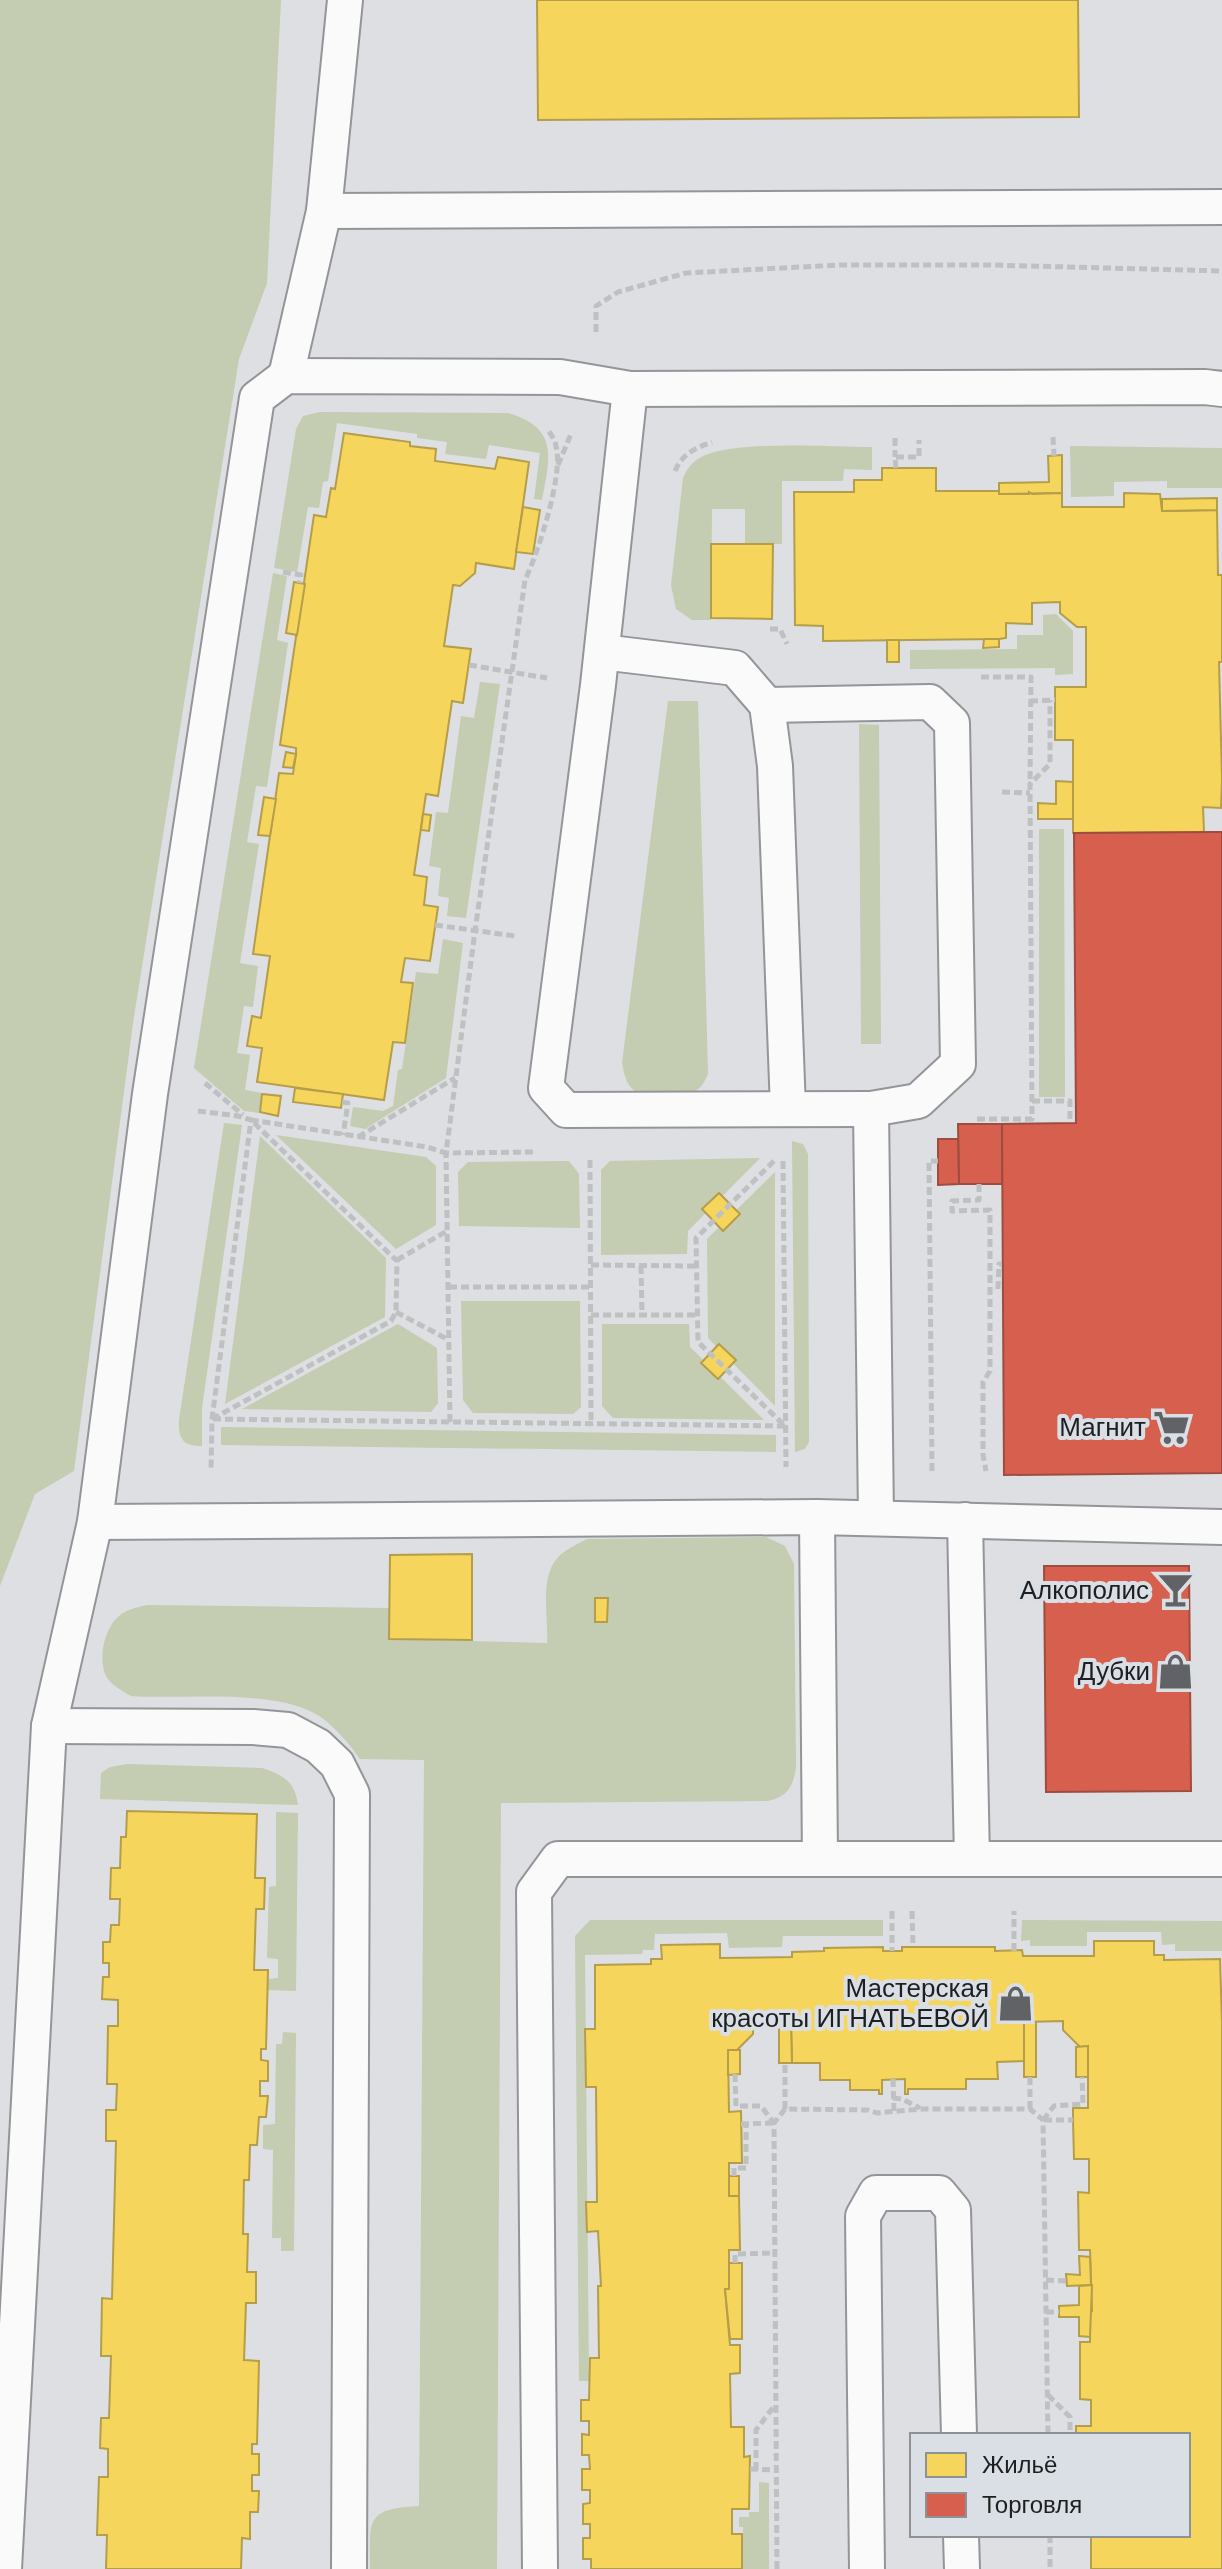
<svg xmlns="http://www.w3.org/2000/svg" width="1222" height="2569" font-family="Arial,sans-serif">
<rect width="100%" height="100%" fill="#dddfe2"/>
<g fill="#c4ccb1">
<polygon points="0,0 281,0 267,283 239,359 133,1023 74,1471 35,1494 0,1586"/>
<path d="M320 412 508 413C559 428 550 457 542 500L534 499 540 453 489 445 486 459 445 454 447 442 417 438V434L337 423 328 481 323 482 319 508 308 507 297 572 274 568 296 429 303 416Z"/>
<polygon points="1070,446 1222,448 1222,488 1167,488 1167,481 1114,482 1114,496 1071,497"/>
<path d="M872 447V470L844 469 843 481H782V544H745V509H712L711 620H692L676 609 671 585 683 478C687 470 690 464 698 459 727 439 832 447 872 447Z"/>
<polygon points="273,573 287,576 277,640 288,643 267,787 256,786 247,842 259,844 240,963 258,966 253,1007 244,1006 237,1053 250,1055 245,1090 262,1093 259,1113 244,1111 194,1068"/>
<polygon points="1056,614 1073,631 1073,674 1055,675 1055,668 910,669 910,650 1017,649 1017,635 1043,635 1043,615"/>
<polygon points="480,682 500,684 466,918 447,916 449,898 438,896 441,868 429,866 436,812 448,813 461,716 474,718"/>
<path d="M668 701H698L708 1074C705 1080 703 1086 698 1089 685 1098 648 1099 635 1091 626 1085 624 1073 622 1063Z"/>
<polygon points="859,724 879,725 881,1044 861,1044"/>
<polygon points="1039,829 1064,829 1065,1097 1039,1097"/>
<polygon points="443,939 463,943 446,1078 365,1129 350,1126 353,1107 383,1111 393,1106 398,1070 402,1069 416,972 438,974"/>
<path d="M224 1123 242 1125 202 1408V1446C183 1446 178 1439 179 1420Z"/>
<polygon points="276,1135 426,1157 436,1166 436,1225 396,1249"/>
<polygon points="260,1136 386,1258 385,1317 225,1404"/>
<polygon points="792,1141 803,1144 808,1154 809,1442 805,1449 795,1452"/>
<polygon points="760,1158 688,1231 687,1254 601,1255 601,1170 610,1161"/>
<polygon points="569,1161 579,1174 580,1228 459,1226 458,1172 468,1162"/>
<polygon points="775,1172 775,1406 708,1338 707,1239"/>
<polygon points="461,1301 580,1301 581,1407 573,1414 473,1413 463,1400"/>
<polygon points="398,1324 437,1348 438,1403 431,1412 242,1409"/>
<polygon points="602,1324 689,1324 690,1347 764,1420 613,1418 602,1406"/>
<polygon points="221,1427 776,1435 776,1452 221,1445"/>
<path d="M766 1537 785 1546 794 1564 796 1766C794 1785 788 1797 768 1801L501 1803 497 2569H370C370 2519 365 2509 419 2506L424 1760 360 1759C349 1744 337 1729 322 1718 279 1687 184 1700 131 1696 122 1691 111 1685 106 1676 98 1659 104 1629 118 1617 126 1609 136 1608 147 1605L389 1608 390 1639 547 1643C549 1615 537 1571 564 1552 571 1547 579 1543 587 1539Z"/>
<path d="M127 1764 262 1768C284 1775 295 1782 298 1805L100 1799 101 1773 110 1767Z"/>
<polygon points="276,1812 298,1813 296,1991 268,1990 268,1979 278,1978 278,1959 267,1958 269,1887 276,1886"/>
<polygon points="590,1920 883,1920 883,1936 783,1936 782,1947 729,1948 727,1933 655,1934 654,1950 643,1950 642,1954 585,1955 589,2381 579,2381 575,1936"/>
<polygon points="1022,1920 1222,1921 1222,1951 1175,1951 1175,1944 1162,1945 1161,1932 1087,1932 1087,1946 1030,1946 1030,1940 1021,1941"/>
<polygon points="283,2032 296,2033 294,2251 281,2251 281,2238 272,2238 273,2150 263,2149 263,2125 275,2124 276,2044 282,2044"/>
<polygon points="759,2482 769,2483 769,2569 743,2569 743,2527 739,2527 739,2517 749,2517 749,2512 759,2512"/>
</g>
<g fill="#f6d55c" stroke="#b59e4a" stroke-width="2">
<polygon points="537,0 1078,0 1079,117 538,120"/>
<polygon points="344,433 410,442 410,446 436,449 435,461 495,469 498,457 529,462 514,569 476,563 475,573 460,586 453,585 444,646 471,649 463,703 452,701 438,796 426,794 414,875 427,877 424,905 438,907 430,961 405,958 401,982 413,983 405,1043 393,1042 384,1100 257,1082 262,1048 247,1046 252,1016 261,1018 270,956 253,954 279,773 293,774 296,754 296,748 280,745 314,515 326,517 331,488 335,489"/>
<polygon points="1062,455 1062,493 999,494 999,483 1049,482 1048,456"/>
<polygon points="882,468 936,468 936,491 999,491 999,494 1029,494 1029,492 1032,494 1062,493 1062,507 1124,507 1124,493 1160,494 1162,511 1217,510 1218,575 1222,575 1222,662 1219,662 1222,779 1221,808 1203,807 1204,832 1073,833 1073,740 1055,740 1055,687 1086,687 1086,627 1077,627 1060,613 1060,602 1032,603 1032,624 1006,623 1006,638 999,639 823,641 823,626 795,625 794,492 854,492 854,480 882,480"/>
<polygon points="1217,498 1217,510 1162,511 1162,499"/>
<polygon points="523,507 540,510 533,554 516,552"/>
<polygon points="711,544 773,544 772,619 711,618"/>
<polygon points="294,582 305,584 297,635 286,633"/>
<polygon points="984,639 999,639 999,647 983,648"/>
<rect x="887" y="640" width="12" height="22"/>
<polygon points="286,752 296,754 293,768 283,767"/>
<polygon points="1056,781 1073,782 1073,819 1038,819 1038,803 1056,804"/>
<polygon points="264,797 276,799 270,836 258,835"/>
<polygon points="423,814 431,815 429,831 421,830"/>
<polygon points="295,1088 343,1094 341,1108 293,1102"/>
<polygon points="262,1094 281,1096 278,1116 260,1112"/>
<polygon points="719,1193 740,1214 723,1231 702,1209"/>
<polygon points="719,1344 736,1360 718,1379 701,1363"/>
<polygon points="472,1554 472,1640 389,1639 390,1555"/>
<polygon points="595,1598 608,1598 607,1622 595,1622"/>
<polygon points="127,1811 257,1814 255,1878 265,1878 264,1909 256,1909 254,1970 268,1970 266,2049 261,2049 261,2060 268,2061 268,2081 260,2081 260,2096 268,2096 266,2117 259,2117 257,2145 250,2145 249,2180 244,2180 243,2234 248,2234 247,2272 256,2272 256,2303 246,2303 244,2360 259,2361 257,2444 252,2444 252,2454 259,2454 259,2475 252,2475 252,2491 259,2491 258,2512 250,2512 250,2539 242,2538 241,2569 106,2569 107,2535 97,2535 99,2477 108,2477 108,2449 100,2448 101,2418 109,2418 111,2356 101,2356 102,2298 112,2299 116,2141 106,2141 106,2110 116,2110 117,2084 107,2084 108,2026 118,2026 118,2000 102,1999 103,1977 109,1977 109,1963 103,1963 103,1942 110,1942 111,1925 119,1925 120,1899 110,1899 111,1868 120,1868 121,1837 126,1837"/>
<polygon points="1094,1941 1154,1941 1154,1955 1164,1955 1164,1960 1220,1959 1222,2023 1222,2569 1091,2569 1091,2535 1188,2535 1188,2435 1076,2435 1076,2426 1091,2426 1091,2400 1080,2399 1080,2342 1090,2342 1090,2311 1092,2311 1090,2250 1079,2250 1078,2192 1089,2193 1089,2159 1074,2159 1073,2120 1073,2108 1088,2108 1088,2046 1080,2047 1063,2030 1063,2021 1024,2022 1024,2061 997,2062 998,2079 966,2079 966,2089 908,2089 908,2094 905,2094 905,2079 882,2080 882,2094 879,2094 879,2090 850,2090 850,2080 820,2080 820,2063 792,2063 791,2024 753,2024 753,2034 737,2050 728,2050 729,2112 741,2111 742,2163 729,2163 729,2196 739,2196 740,2250 729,2250 729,2289 725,2289 730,2345 740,2345 740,2373 730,2374 731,2427 744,2427 744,2457 750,2456 749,2509 732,2509 732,2534 742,2534 742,2569 591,2569 591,2559 583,2559 583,2538 590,2538 590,2524 583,2524 583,2504 590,2503 590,2490 582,2490 582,2469 590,2469 589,2455 582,2455 582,2434 589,2435 589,2421 581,2421 581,2400 589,2400 590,2358 599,2358 598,2286 601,2286 598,2231 587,2232 586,2202 597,2202 596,2087 586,2087 585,2029 595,2029 595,1965 651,1964 651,1959 662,1959 661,1945 720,1944 720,1958 792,1957 792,1952 824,1951 824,1948 883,1947 883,1951 902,1951 902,1947 995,1947 995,1951 1022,1950 1023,1956 1094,1956"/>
<rect x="1024" y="2022" width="12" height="55"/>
<polygon points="791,2024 792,2063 779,2063 779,2025"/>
<polygon points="1088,2046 1088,2077 1076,2077 1076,2047"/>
<polygon points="728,2050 740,2050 740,2074 728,2075"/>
<rect x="729" y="2176" width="10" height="20"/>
<polygon points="1079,2256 1090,2257 1091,2285 1067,2286 1066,2274 1080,2275"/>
<polygon points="729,2263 742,2263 742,2339 730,2339 725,2289 729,2289"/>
<polygon points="1092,2285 1090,2337 1079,2336 1079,2317 1059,2317 1059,2306 1079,2305 1079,2286"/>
</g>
<g fill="#d6604d" stroke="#9e4c40" stroke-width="2">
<polygon points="1214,832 1222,832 1222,1473 1004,1475 1002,1124 1076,1123 1074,833"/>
<polygon points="958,1124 1002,1124 1002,1184 959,1184"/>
<polygon points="938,1139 958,1139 959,1184 938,1185"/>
<polygon points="1044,1566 1189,1566 1191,1791 1046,1792"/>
</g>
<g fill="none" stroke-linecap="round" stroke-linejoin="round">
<defs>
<g id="lane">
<polyline points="324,211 345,0"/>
<polyline points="286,376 324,211 1222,207"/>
<polyline points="630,389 598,685 546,1088 566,1110 871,1109"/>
<polyline points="602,652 735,668 767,705 930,702 952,723 958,1064 918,1101 871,1109 876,1518"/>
<polyline points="767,705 775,766 788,1109"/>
<polyline points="817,1517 820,1859"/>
<polyline points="965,1520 972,1859"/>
<polyline points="95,1522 817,1517 1222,1527"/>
<polyline points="49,1726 253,1727 288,1730 318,1746 337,1764 352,1794 349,2569"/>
<polyline points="961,2535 962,2569"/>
<polyline points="4,2569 49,1726 95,1522 150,1094 257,398 286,376 560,377 630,389 1205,387 1222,389"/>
<polyline points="540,2569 534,1892 558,1859 1222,1859"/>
<polyline points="867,2569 863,2216 876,2193 939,2193 953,2210 959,2435"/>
</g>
</defs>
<use href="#lane" stroke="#939598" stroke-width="38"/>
<g stroke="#bfc0c1" stroke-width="5" stroke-dasharray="8 4" stroke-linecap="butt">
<polyline points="596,332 596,306 618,292 686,273 840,265 991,265 1222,271"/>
<polyline points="1053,437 1054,456"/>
<polyline points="895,438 895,457"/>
<polyline points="558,465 571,434"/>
<polyline points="896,468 895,457 919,457 919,440"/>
<path d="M675 471C682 454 695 448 712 442"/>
<polyline points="283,572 301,575 299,583"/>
<polyline points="770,629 780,629 787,644"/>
<polyline points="469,665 547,678"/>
<polyline points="981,677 1031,677 1030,784"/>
<polyline points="1030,701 1055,700"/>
<polyline points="1002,792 1030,793"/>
<polyline points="435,925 515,936"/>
<polyline points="205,1083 243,1115"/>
<polyline points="1032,1101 1070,1101 1070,1123"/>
<polyline points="342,1102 348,1103 343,1135"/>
<polyline points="198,1111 238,1116 251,1120 212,1419 211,1470"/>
<polyline points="977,1119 1032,1119 1030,784 1050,764 1050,700"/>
<polyline points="358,1137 455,1078"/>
<polyline points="590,1160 591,1425"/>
<polyline points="774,1161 696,1238 698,1342 785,1426"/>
<polyline points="783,1161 786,1467"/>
<polyline points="979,1184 979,1200 952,1201 952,1211 990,1210 990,1371 983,1382 983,1455 986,1471"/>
<polyline points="397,1260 447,1231"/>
<polyline points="591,1265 696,1266"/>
<polyline points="641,1266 642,1315"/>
<polyline points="449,1287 591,1287"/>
<polyline points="998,1289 999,1264 1002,1264"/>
<polyline points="396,1312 449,1340"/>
<polyline points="591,1315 697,1315"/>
<path d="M212 1419 391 1321 396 1312 397 1261 251 1120 427 1147 446 1153 475 931 525 580C538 553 564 474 556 446 555 440 551 434 547 429"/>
<polyline points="213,1419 786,1426"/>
<polyline points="450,1422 446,1153 534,1152"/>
<polyline points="932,1471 929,1161 938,1161"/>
<polyline points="892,1911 892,1951"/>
<polyline points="912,1911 913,1947"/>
<polyline points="1014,1951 1014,1911"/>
<polyline points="735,2074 736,2106 761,2106 774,2123"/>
<polyline points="1030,2077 1030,2109"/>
<polyline points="893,2079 894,2112"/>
<polyline points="893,2098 902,2099 920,2108"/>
<polyline points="785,2109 785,2062"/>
<polyline points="1043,2120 1054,2106 1083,2104 1082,2077"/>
<polyline points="1044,2120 1073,2120"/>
<polyline points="741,2124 773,2123"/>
<polyline points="734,2176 734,2168 746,2168 746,2124"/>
<polyline points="735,2263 735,2254 775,2253"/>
<polyline points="1046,2280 1067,2281"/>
<polyline points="1046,2312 1059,2312"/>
<polyline points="1048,2395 1070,2417 1070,2435"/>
<polyline points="750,2469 777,2470"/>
<polyline points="756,2470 756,2430 775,2405"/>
<polyline points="1050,2535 1050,2569"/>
<polyline points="777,2569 774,2123 785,2109 868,2110 877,2113 921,2109 1030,2109 1043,2120 1048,2435"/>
</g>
<use href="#lane" stroke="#fafafb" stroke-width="34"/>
</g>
<defs>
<symbol id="supermarket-bare" viewBox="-9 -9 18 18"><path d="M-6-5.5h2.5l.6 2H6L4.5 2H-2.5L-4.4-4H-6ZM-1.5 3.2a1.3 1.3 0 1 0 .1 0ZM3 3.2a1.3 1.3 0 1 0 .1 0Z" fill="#606265" stroke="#dadfe5" stroke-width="2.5" paint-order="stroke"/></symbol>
<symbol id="bar-bare" viewBox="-9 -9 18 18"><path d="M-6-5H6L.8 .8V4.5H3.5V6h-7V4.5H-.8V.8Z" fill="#606265" stroke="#dadfe5" stroke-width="2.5" paint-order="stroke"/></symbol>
<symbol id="shop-bare" viewBox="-9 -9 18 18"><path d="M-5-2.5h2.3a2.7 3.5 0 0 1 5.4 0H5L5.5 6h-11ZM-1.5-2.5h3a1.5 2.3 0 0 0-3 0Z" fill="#606265" stroke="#dadfe5" stroke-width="2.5" paint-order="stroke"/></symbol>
</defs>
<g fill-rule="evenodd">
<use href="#supermarket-bare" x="1146" y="1402" width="51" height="51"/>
<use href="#bar-bare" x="1150" y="1564" width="51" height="51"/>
<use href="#shop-bare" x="1150" y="1646" width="51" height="51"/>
<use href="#shop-bare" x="990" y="1978" width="51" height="51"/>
</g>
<g text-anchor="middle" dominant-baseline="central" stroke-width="8" stroke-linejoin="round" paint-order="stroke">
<g font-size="26" fill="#1d1f21" stroke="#dadfe5" text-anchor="end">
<text x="1146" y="1427">Магнит</text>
<text x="1149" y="1590">Алкополис</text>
<text x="1150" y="1671">Дубки</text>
<text x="989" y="1988">Мастерская<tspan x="989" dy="30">красоты ИГНАТЬЕВОЙ</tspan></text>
</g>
</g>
<rect x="910" y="2433" width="280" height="104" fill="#dadfe5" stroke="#8e9297" stroke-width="2"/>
<rect x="926" y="2453" width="40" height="24" fill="#f6d55c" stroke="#8e9297" stroke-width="2"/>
<text x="982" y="2473" font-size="24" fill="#1d1f21">Жильё</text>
<rect x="926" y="2493" width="40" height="24" fill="#d6604d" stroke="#8e9297" stroke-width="2"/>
<text x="982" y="2513" font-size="24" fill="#1d1f21">Торговля</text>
</svg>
